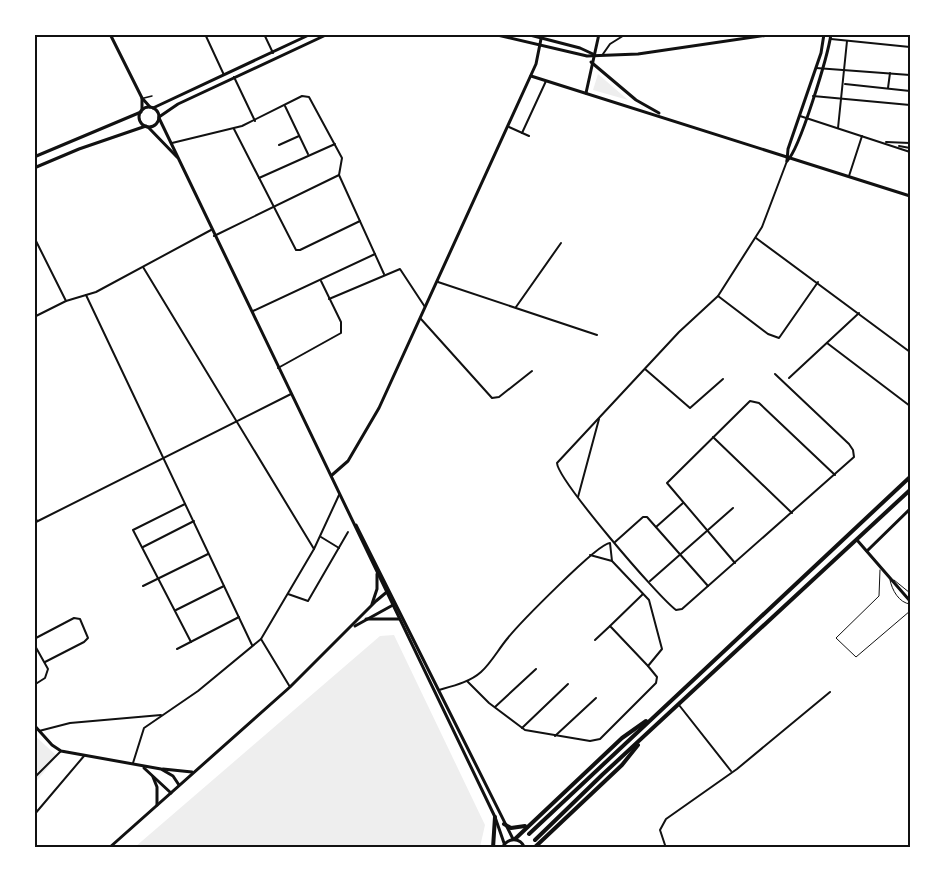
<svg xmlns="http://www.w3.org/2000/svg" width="945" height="882" font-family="'Alegreya Sans',sans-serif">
<rect width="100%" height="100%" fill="#fff"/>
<g fill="#eee">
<polygon points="598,74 628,100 593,90"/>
<polygon points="394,635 485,825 480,847 135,847 380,636"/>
<polygon points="34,735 57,756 35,783"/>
</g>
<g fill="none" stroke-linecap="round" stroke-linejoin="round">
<g stroke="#111" stroke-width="1">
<polyline points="880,570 879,596 836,638 856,657 910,611"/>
<path d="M890 580C892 590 899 603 910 604"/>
<polyline points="894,580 910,593"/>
</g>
<polyline stroke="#111" stroke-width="1.5" points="144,98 152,96"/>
<g stroke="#111" stroke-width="2">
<polyline points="205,34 224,75"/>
<polyline points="264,34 273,53"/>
<polyline points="831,39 910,47"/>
<polyline points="603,54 610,44 626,34"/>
<polyline points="816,68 910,75"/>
<polyline points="234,77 255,121"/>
<polyline points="845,84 910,91"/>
<polyline points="888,88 890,73"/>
<polyline points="813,96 910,105"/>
<polyline points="285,106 308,154"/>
<polyline points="800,116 910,152"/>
<polyline points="509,127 529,136"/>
<polyline points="838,128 847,41"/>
<polyline points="234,129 296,250 300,250 360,221"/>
<polyline points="522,133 546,81"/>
<polyline points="886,142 910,143"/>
<polyline points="172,143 242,126 302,96 309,97 342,158 339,175 384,274"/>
<polyline points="279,145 299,136"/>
<polyline points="899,146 910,148"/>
<polyline points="849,176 862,136"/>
<polyline points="259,178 335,144"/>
<polyline points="214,236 339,175"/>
<polyline points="34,237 66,301"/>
<polyline points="756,238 910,352"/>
<polyline points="143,267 314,549"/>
<polyline points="438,282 597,335"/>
<polyline points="86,295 252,645"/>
<polyline points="718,296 768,334 779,338 818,282"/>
<polyline points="329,299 400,269 425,307"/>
<polyline points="516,307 561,243"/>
<polyline points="253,311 375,254"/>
<polyline points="34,317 66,301 96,292 211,230"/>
<polyline points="421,319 492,398 499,397 532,371"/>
<polyline points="827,343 910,406"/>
<polyline points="278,368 341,333 341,322 321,281"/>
<polyline points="645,369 690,408 723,379"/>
<path d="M775 374 849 444 853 450 854 457 682 609 676 610C658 597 558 480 557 463L679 332 718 296 762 227 787 161"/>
<polyline points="789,378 859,313"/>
<polyline points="713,437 792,513"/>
<polyline points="578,497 599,419"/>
<polyline points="185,504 133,530 191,642"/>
<polyline points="34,515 37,521"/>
<polyline points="34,523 291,394"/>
<polyline points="656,527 683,503"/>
<polyline points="321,537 339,548"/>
<polyline points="615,542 643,517 647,517 708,586"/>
<polyline points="143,547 194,521"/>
<polyline points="735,563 667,483 750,401 759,403 835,475"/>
<polyline points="650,581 733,508"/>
<polyline points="143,586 208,554"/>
<polyline points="288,594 308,601 348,532"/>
<polyline points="643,594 610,626 648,666"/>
<polyline points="176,610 224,586"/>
<polyline points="34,639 74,618 80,619 88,638 84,642 45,662"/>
<polyline points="261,639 290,687"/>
<polyline points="595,640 610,626"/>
<polyline points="34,644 48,669 45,678 34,685"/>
<polyline points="177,649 239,617"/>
<polyline points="467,681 489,703 525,730 590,741 600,739 656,683 657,677 648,666 662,649 649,600 612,561"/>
<path d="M439 690C453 686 470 682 481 672 491 663 498 650 507 639 518 625 599 542 610 543L612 561 590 555"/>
<polyline points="679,705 731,771"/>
<polyline points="495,707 536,669"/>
<polyline points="522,728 568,684"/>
<polyline points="39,731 70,723 161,715"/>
<polyline points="555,736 596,698"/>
<polyline points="133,763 144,728 198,691 261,639 314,549 339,495"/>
<polyline points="34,778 61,751"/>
<polyline points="34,815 84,756"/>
<polyline points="666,848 660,830 666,819 737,769 830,692"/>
</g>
<g stroke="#111" stroke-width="3">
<polyline points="110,34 142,98 150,107"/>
<polyline points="493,34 587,56 638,54 775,34"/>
<polyline points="526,34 580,48 593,54"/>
<polyline points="591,62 636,100 659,113"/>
<polyline points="531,76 910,196"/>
<polyline points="586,93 599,34"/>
<polyline points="142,98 142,110"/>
<path d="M787 161C800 149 828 55 831 34"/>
<polyline points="787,161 788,149 821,53 824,34"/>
<polyline points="332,475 348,461 379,408 536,64 542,34"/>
<polyline points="857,540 910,601"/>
<polyline points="867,551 910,509"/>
<polyline points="355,626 393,605"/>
<polyline points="34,725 52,745 61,751 161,769 173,776 179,785"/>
<polyline points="144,768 171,793"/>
<polyline points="163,769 192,772"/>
<polyline points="153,777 157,787 157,805"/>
<polyline points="109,848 290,687 376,601 388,591"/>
</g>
<g stroke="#111" stroke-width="3">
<circle cx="149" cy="117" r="10"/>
<polyline points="153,108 311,34"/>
<polyline points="159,117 178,104 328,34"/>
<polyline points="159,118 495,817 504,843"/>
<polyline points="148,127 177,157"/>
<polyline points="34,157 141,112"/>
<polyline points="34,168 79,149 146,126"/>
<polyline points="356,525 513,839"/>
<polyline points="372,604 377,589 377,574"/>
<polyline points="366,619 399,619"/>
<path d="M502 848C508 837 520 837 525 848"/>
</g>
<g stroke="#111" stroke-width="4">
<polyline points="504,824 511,828 525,826"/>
<polyline points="529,834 910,477"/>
<polyline points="515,839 622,738 646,721"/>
<polyline points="535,840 602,775 910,490"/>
<polyline points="493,848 495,817"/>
<polyline points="534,848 622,765 638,745"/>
</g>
</g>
<rect width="945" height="882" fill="none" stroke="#ffffff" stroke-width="72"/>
<rect x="36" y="36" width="873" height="810" fill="none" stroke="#111" stroke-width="2"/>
</svg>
